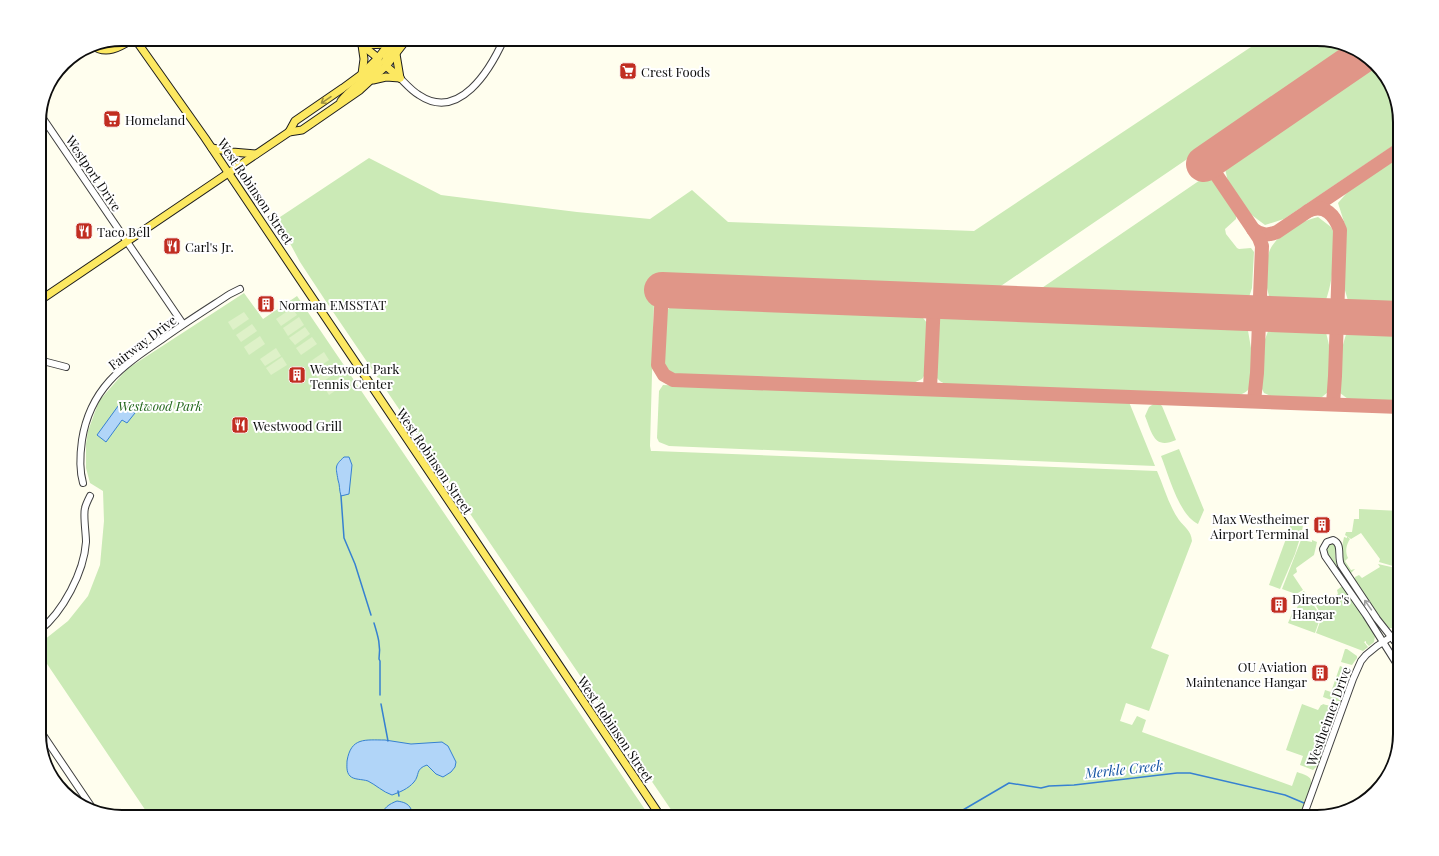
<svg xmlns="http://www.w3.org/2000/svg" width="1439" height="856" font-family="'Playfair Display',serif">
<rect width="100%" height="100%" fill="#fffeee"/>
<g fill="#cbeab6">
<path d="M1263 39H1317L1350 48 995 290 651 278V302H654L650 446 651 451H655L1157 471C1164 487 1169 506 1179 520 1185 528 1191 530 1192 541L1151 648 1169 655 1149 711 1126 703 1120 721 1132 725 1137 716 1146 720 1142 732 1292 786 1297 772C1305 775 1313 776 1311 785L1300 817H676L325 300 300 262 277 219 369 158 441 195 577 212 650 219 692 190 728 222 974 231Z"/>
<polygon points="1372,63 1389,81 1400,117 1400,141 1284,219 1265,225 1249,213 1228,182 1224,164"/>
<polygon points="1400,154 1400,306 1349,304 1344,287 1345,225 1338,203 1351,188"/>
<polygon points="1209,174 1236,214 1236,219 1225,229 1226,234 1237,248 1239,249 1251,248 1254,252 1252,288 1248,300 1036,292"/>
<path d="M1318 217 1331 227 1333 231C1334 258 1334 278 1325 303L1270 301C1269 295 1267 289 1266 283 1265 273 1266 255 1272 246 1282 231 1302 221 1318 217Z"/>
<polygon points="244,293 263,319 297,296 650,817 150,817 39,652 39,644 68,621 88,596 100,565 104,521 103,491 90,483 86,468 86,444 88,431 99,401 127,369"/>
<polygon points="676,303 916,313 920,314 927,323 926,373 922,379 911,384 671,374 665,370 663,365 665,316 667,310"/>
<path d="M950 314 1247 325 1251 348V385C1247 395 1239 395 1230 395L948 385C943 383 938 381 936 376 933 370 935 326 939 320 942 317 946 315 950 314Z"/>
<polygon points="1270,326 1325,328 1329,345 1330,384 1328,392 1322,397 1315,398 1273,397 1264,393 1260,385 1264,342"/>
<path d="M1348 329 1400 331V402L1348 399 1340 393C1335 377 1342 344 1348 329Z"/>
<polygon points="663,385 1129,402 1155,466 669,446 659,442 657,438 659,391"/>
<path d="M1155 403H1158L1162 406 1176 440C1154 450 1152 433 1145 416L1149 407Z"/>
<path d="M1179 449 1204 510 1198 524C1179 515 1169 476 1161 456Z"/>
<polygon points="1359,509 1400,511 1400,568 1379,562 1380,559 1361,533 1351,539 1345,535 1346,532 1352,532 1354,519 1359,519"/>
<polygon points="1291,523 1303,525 1301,537 1287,534"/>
<polygon points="1287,536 1300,538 1295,554 1280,589 1269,585"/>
<path d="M1347 536 1350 539C1346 545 1345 552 1348 558L1345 561 1351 570 1355 569 1351 573 1347 572 1340 557 1344 537 1347 538Z"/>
<polygon points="1301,540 1312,542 1312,540 1317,542 1314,555 1296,568 1297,572 1293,575 1303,590 1296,594 1282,589"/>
<polygon points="1331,544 1333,544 1336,548 1335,556 1336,562 1344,573 1343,576 1325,552 1326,546"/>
<polygon points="1378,564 1400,569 1400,625 1394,628 1389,628 1376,613 1354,580 1355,577 1359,575 1362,578 1380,567"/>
<polygon points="1341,587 1343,587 1365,617 1375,636 1374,642 1369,646 1366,643 1366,641 1364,642 1368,647 1363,651 1316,633 1322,616 1315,604 1319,602 1321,606 1338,594 1337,590"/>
<polygon points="1304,591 1321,616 1315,633 1288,623 1293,611 1296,611 1301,596 1300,594"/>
<polygon points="1345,649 1347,649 1357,656 1357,658 1352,665 1341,662"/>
<polygon points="1340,666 1349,670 1350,673 1342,700 1337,702 1323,697 1325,690 1331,692"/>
<path d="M1302 704 1318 710 1321 705H1322L1323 704C1329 706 1336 706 1337 713L1318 765 1313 770 1300 765 1303 756 1286 750Z"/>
</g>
<g fill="#def1c8">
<polygon points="292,308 297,315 281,326 276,319"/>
<polygon points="244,312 249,319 233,330 228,322"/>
<polygon points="299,317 304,325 288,336 283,328"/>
<polygon points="252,324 257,331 241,342 236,335"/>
<polygon points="305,327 310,334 295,345 289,338"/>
<polygon points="260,336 265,344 249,355 244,347"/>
<polygon points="312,337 317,344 301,355 296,348"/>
<polygon points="276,348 281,356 265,366 260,359"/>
<polygon points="324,352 329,360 313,371 308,363"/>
<polygon points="282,357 287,365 271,375 266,368"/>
<polygon points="332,365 337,372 321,383 316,375"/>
<polygon points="340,377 345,384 329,395 324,387"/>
</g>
<g fill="#b1d5f8" stroke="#3681d1">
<polygon points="121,402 135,413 127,423 122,420 106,442 97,435"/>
<path d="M344 457H349L352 465 349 494 341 496C339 490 340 485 338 480 336 467 334 466 344 457Z"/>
<path d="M385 740 411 744 442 742 448 746 456 762 455 767 451 772 443 777 436 774 427 765C415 769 420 775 414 782 408 789 400 792 392 795 383 792 376 785 368 781 362 779 354 780 350 776 346 772 347 766 347 761 351 737 365 740 385 740Z"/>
<path d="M397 801C403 802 408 803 411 809L409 815 406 817H381C383 808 389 804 397 801Z"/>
</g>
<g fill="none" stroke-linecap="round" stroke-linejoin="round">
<g stroke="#3681d1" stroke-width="1.5">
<polyline points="341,496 344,538 355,564 371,615"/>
<path d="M374 623C378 636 381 646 379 659L380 661V695"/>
<polyline points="381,704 388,741"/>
<polyline points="398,791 399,796"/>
<polyline points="951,817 1009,783 1041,788 1049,786 1074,785 1177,773 1190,773 1285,795 1304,803"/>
</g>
<g stroke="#e09688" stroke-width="14">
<path d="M1210 160 1209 164 1253 229C1261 235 1267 236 1277 232L1400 149"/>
<path d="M1308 211C1325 203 1335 216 1340 230L1335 376 1333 404"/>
<polyline points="1253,229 1259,238 1262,246 1257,373 1254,401"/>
<polyline points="662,290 658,365 664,375 673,380 1400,407"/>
<polyline points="930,389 934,301"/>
</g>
<g stroke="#e09688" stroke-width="36">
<polyline points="1204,164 1363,55"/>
<polyline points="662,290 1400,319"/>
</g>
<defs>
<g id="minor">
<path d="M400 78C406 84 412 91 419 95 459 122 490 70 504 39"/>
<polyline points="40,114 183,324"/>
<polyline points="39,360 66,367"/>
<polyline points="39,439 40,439"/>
<path d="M83 483C79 469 80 454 82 440 90 389 121 367 161 340 183 324 207 309 230 294L240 289"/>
<path d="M39 631C63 612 84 572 86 542 86 533 83 515 85 508 86 504 88 500 90 496"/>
<path d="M1400 648 1377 619 1341 565C1337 556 1343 544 1333 540L1327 542 1323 549 1325 556 1366 615 1400 669"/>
<polyline points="39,729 93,809"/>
<polyline points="1303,817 1353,679 1361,661 1366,655 1377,646 1400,631"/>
</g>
<g id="major">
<polyline points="135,39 205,138 661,817"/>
<polyline points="400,39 386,58 385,62 386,66 400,78"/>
<path d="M92 45C106 56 120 47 133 39"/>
<polyline points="362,45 364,59 362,74"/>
<polyline points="362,45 390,44"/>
<polyline points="396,54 400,78"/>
<polyline points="373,80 386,77 400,78"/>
<path d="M341 101C352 87 369 78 379 64L378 58 362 45"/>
<polyline points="289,132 295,121 343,88 362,74 378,58 393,39"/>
<polyline points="212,148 232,152 256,154"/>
<polyline points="39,301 289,132 302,130 360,90 386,66 407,39"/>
</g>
</defs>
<use href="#minor" stroke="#404040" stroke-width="8"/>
<use href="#major" stroke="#1e1e1e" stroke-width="9"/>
<use href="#minor" stroke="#fff" stroke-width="6"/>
<use href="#major" stroke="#fce861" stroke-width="7"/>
</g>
<defs><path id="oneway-shaft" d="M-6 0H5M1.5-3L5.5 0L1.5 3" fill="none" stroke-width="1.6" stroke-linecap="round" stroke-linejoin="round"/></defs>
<use stroke="#9c903f" href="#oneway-shaft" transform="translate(326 100) rotate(146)"/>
<use stroke="#9e9e9e" href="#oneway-shaft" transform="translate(1368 605) rotate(-125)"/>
<defs>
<symbol id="supermarket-square" viewBox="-11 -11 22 22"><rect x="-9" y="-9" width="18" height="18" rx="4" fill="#c12d21" stroke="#fff"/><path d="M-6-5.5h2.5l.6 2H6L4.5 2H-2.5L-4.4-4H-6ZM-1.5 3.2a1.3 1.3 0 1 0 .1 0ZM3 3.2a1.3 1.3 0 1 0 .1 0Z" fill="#fff"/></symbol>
<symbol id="restaurant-square" viewBox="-11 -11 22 22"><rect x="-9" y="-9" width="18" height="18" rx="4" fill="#c12d21" stroke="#fff"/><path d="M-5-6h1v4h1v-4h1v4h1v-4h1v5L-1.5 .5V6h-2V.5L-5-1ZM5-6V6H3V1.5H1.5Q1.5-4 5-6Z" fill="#fff"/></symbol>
<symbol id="building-square" viewBox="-11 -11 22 22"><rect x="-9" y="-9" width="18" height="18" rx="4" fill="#c12d21" stroke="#fff"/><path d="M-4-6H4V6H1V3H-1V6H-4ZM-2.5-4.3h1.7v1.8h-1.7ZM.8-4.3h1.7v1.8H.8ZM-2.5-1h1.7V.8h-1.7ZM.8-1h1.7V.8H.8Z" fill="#fff"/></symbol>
</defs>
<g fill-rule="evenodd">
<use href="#supermarket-square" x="618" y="61" width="20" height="20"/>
<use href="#supermarket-square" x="102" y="109" width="20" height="20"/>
<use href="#restaurant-square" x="74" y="221" width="20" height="20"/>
<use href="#restaurant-square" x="162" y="236" width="20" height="20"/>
<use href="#building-square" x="256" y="294" width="20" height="20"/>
<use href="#building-square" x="287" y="365" width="20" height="20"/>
<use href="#restaurant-square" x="230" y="415" width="20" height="20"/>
<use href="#building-square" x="1312" y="515" width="20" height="20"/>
<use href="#building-square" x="1269" y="595" width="20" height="20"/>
<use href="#building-square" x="1310" y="663" width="20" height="20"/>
</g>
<g text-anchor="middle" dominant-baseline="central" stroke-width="4" stroke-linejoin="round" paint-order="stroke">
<g font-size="13" fill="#0d0d0d" stroke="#fff" text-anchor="start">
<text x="641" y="71">Crest Foods</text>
<text x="125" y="119">Homeland</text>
<text x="97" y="231">Taco Bell</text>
<text x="185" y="246">Carl's Jr.</text>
<text x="279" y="304">Norman EMSSTAT</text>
<text x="310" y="368">Westwood Park<tspan x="310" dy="15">Tennis Center</tspan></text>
<text x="253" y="425">Westwood Grill</text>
<text x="1309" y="518" text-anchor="end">Max Westheimer<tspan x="1309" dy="15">Airport Terminal</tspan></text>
<text x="1292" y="598">Director's<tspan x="1292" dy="15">Hangar</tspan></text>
<text x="1307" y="666" text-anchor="end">OU Aviation<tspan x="1307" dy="15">Maintenance Hangar</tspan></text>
</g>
<g font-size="13" fill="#0d0d0d" stroke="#fff">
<text transform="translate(94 173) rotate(56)">Westport Drive</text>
<text transform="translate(256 191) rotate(56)">West Robinson Street</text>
<text transform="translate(142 342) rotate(-37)">Fairway Drive</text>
<text transform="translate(435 461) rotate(56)">West Robinson Street</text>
<text transform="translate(1328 716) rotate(-70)">Westheimer Drive</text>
<text transform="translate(616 729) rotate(56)">West Robinson Street</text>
</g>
<g font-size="13" font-style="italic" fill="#22671c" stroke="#fff">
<text x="160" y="405">Westwood Park</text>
</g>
<g font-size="14" font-style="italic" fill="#1353a3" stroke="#fff">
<text transform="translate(1124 769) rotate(-6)">Merkle Creek</text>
</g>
</g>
<path d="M0 0H1439V856H0ZM122 46H1317A76 76 0 0 1 1393 122V734A76 76 0 0 1 1317 810H122A76 76 0 0 1 46 734V122A76 76 0 0 1 122 46Z" fill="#fff" fill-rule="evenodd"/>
<path fill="none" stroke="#0d0d0d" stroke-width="2" d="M122 46H1317A76 76 0 0 1 1393 122V734A76 76 0 0 1 1317 810H122A76 76 0 0 1 46 734V122A76 76 0 0 1 122 46Z"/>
</svg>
